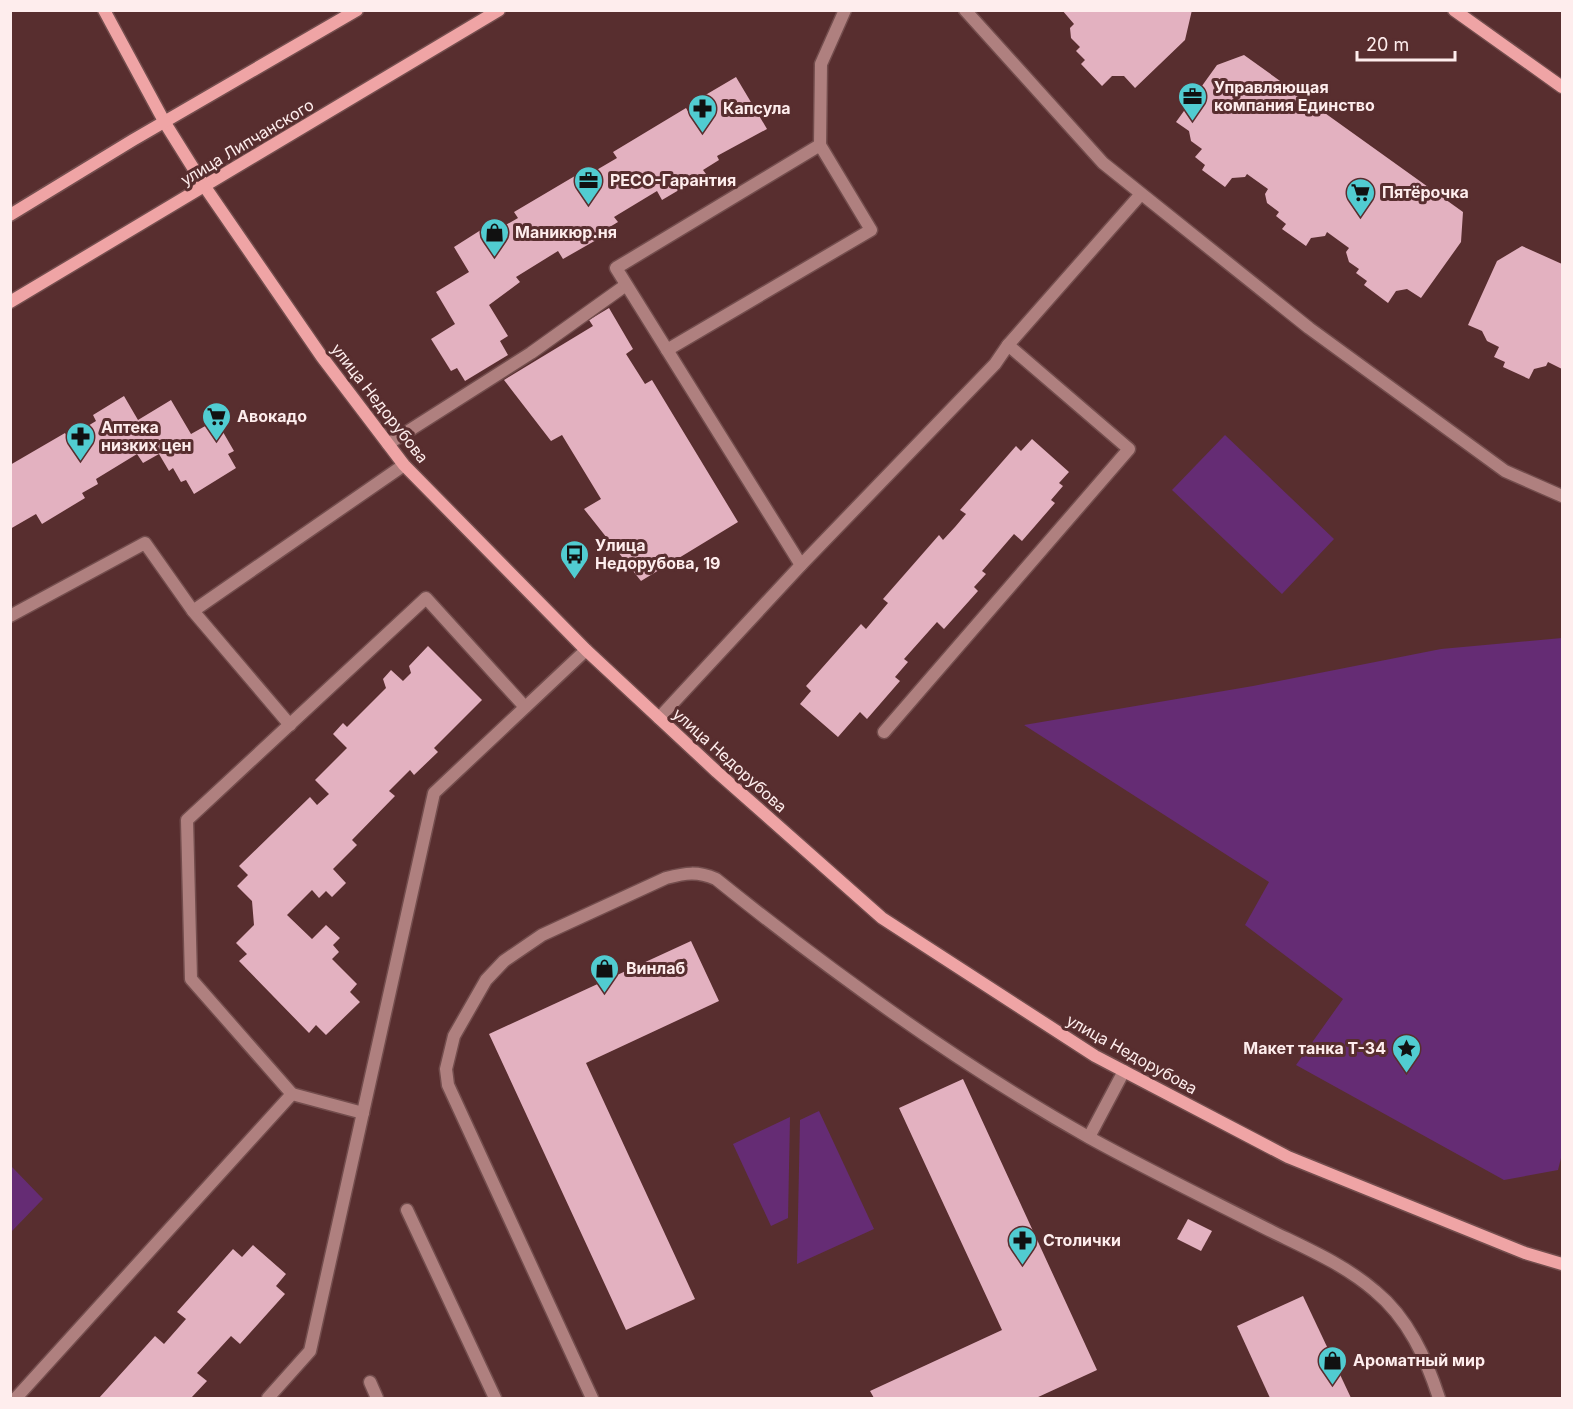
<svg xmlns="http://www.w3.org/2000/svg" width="1573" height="1409" font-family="Inter,sans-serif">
<rect width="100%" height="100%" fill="#582e2f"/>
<g fill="#652c74">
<polygon points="1225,435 1334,539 1282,594 1172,490"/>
<polygon points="1562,638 1562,1154 1558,1170 1504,1180 1296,1065 1343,999 1245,925 1269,882 1024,725 1253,686 1441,649"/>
<polygon points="819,1111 874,1229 797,1264 800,1120"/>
<polygon points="790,1117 788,1218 771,1226 733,1144"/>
<polygon points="11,1166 43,1199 11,1232"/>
</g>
<g fill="#e3b1c0">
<polygon points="1062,10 1192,10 1185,40 1135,88 1124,76 1112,76 1102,86 1081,64 1085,60 1076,51 1080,47 1071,38 1070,28 1074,24"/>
<polygon points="1244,55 1463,212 1461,242 1421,298 1407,289 1396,291 1388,303 1364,285 1367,281 1356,273 1359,269 1349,262 1346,252 1349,248 1327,232 1325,236 1311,238 1306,246 1282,229 1286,224 1276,216 1279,212 1267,203 1265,194 1268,189 1247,174 1245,177 1232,178 1225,187 1202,170 1205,165 1195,157 1202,149 1191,141 1189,131 1176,122 1217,65"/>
<polygon points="736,77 767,129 717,156 719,160 703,170 706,174 662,200 657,191 614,217 618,222 603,231 605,235 563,259 558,251 516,277 520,282 489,305 508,336 500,341 508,355 465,381 457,368 451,371 431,339 455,324 436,292 469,272 454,247 484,228 488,235 518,218 514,212 585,170 588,175 617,158 613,152 686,108 689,113 704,104 702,97"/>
<polygon points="1522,246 1562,264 1562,369 1548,362 1546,366 1534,369 1529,379 1503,367 1505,362 1494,357 1499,347 1487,341 1482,331 1468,325 1497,261"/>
<polygon points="609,308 633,349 626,354 645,384 652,380 738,522 641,581 584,509 601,499 562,435 551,441 504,380 593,326 589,320"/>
<polygon points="124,396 138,420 171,400 191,434 216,420 234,451 228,454 236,468 194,494 186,480 181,482 173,468 169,471 159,454 143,463 137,454 96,479 98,484 82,493 85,498 42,524 36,514 10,529 10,465 65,433 68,438 96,421 93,415"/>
<polygon points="1032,439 1069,472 1059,483 1063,486 1051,500 1055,503 1022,541 1014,534 982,571 986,574 974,587 978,591 944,629 937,622 904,659 908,662 895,677 900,681 867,719 860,712 838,737 800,704 811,691 806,686 861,624 866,629 888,603 883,599 939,535 943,540 955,527 966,514 960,510 1016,446 1021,451"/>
<polygon points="428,646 482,700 434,748 438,752 414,775 410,770 389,791 395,796 352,840 357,845 333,869 346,883 332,897 326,891 319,898 312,890 287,915 312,939 326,925 340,938 333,945 339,952 332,959 357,984 350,992 360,1002 326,1035 316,1025 309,1033 239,961 247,954 236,943 254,925 252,901 237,886 248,875 239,866 310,797 317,805 329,794 315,780 347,748 333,734 343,723 347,727 386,688 383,679 391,670 403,681 411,673 409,666"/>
<polygon points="691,941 719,1001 586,1063 695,1299 626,1330 489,1034"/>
<polygon points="963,1079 1097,1370 1036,1398 874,1398 870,1391 1002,1330 899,1108"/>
<polygon points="1188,1219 1212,1231 1201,1251 1177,1239"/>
<polygon points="253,1245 286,1274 276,1286 285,1294 240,1344 231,1336 197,1373 207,1381 191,1398 99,1398 155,1336 164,1344 186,1319 177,1312 233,1249 242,1257"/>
<polygon points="1303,1296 1329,1351 1351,1398 1270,1398 1237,1326"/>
</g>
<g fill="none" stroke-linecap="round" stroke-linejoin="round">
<defs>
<g id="lane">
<polyline points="965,10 1103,163 1309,328 1505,471 1562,496"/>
<polyline points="1008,345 1141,194"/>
<polyline points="667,350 871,230 820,145"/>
<polyline points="388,444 531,353 626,285"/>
<polyline points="801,565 616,268 820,145 821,64 845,10"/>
<polyline points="193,611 290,725"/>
<polyline points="10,616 145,543 193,611 404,465"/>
<polyline points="659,718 801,565 995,364 1008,345 1129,449 884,732"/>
<polyline points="292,1094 191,979 187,820 426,598 525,707"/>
<polyline points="1089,1137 1124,1071"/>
<polyline points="407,1210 495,1398"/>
<polyline points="370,1382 377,1398"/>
<polyline points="16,1398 292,1094 363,1113"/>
<polyline points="268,1398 310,1351 434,793 586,650"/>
<path d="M592 1398 448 1085 446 1069 454 1036 486 980 504 961 542 935 666 878C686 873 697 871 716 879 834 974 958 1064 1090 1138 1150 1171 1212 1201 1273 1232 1308 1249 1345 1265 1375 1291 1408 1318 1426 1358 1439 1398"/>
</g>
<g id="secondary">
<polyline points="104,10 165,123 205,187 322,357 404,465 586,650 717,772 882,918 1095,1056 1288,1157 1525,1253 1562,1264"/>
<polyline points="1454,10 1562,87"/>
<polyline points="10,215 133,140 357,10"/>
<polyline points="10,302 499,10"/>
</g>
</defs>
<use href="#lane" stroke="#734d4d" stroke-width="15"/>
<use href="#secondary" stroke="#734d4d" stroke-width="15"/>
<use href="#lane" stroke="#af807f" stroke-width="12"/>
<use href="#secondary" stroke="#efa4a5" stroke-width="12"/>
</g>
<defs>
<symbol id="office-pin" viewBox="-11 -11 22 30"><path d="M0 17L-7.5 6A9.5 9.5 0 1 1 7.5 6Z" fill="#51ccd1" stroke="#582e2f"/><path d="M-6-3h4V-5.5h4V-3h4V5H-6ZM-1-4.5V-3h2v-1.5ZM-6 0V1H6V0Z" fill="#111"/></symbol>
<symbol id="pharmacy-pin" viewBox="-11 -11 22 30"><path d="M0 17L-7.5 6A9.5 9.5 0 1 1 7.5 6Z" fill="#51ccd1" stroke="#582e2f"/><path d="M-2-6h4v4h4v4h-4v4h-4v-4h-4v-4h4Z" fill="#111"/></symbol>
<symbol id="supermarket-pin" viewBox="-11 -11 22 30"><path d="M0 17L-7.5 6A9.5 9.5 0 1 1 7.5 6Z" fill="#51ccd1" stroke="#582e2f"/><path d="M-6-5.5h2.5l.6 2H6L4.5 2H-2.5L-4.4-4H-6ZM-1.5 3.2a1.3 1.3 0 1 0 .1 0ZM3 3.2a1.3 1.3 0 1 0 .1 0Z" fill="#111"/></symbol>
<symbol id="shop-pin" viewBox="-11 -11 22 30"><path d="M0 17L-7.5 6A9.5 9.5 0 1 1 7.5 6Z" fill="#51ccd1" stroke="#582e2f"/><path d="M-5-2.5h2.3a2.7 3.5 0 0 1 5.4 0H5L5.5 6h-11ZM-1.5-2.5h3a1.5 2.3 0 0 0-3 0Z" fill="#111"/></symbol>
<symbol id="bus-pin" viewBox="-11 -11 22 30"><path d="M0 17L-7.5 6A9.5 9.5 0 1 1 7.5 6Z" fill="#51ccd1" stroke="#582e2f"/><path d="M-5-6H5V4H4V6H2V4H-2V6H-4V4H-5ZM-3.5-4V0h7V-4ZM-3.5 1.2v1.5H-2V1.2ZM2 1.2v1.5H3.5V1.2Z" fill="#111"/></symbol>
<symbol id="sight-pin" viewBox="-11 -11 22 30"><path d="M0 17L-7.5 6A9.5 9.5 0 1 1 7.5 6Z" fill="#51ccd1" stroke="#582e2f"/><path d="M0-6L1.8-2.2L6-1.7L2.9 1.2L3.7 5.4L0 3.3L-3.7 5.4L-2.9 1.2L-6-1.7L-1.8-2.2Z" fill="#111"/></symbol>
</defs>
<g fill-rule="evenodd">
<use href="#office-pin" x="1176" y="80" width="33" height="45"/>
<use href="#pharmacy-pin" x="686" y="92" width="33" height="45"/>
<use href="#office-pin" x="572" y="164" width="33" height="45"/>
<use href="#supermarket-pin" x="1344" y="176" width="33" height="45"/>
<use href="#shop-pin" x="478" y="216" width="33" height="45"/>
<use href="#supermarket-pin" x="200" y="400" width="33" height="45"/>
<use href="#pharmacy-pin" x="64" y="420" width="33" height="45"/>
<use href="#bus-pin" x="558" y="538" width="33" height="45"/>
<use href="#shop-pin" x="588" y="952" width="33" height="45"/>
<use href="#sight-pin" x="1390" y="1032" width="33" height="45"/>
<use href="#pharmacy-pin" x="1006" y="1224" width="33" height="45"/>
<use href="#shop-pin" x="1316" y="1344" width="33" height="45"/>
</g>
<g text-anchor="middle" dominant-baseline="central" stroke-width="6" stroke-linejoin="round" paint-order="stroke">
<g font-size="16" font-weight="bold" fill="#feeded" stroke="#582e2f" text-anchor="start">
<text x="1214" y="87">Управляющая<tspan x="1214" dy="18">компания Единство</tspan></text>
<text x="723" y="108">Капсула</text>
<text x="610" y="180">РЕСО-Гарантия</text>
<text x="1382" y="192">Пятёрочка</text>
<text x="515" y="232">Маникюр.ня</text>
<text x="237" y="416">Авокадо</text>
<text x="101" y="427">Аптека<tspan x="101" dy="18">низких цен</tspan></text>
<text x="595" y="545">Улица<tspan x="595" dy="18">Недорубова, 19</tspan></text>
<text x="626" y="968">Винлаб</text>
<text x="1386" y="1048" text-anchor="end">Макет танка Т-34</text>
<text x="1043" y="1240">Столички</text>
<text x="1353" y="1360">Ароматный мир</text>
</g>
<g font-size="16" fill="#feeded" stroke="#582e2f">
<text transform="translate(247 142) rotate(-31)">улица Липчанского</text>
<text transform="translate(380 403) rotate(52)">улица Недорубова</text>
<text transform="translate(730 760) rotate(42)">улица Недорубова</text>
<text transform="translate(1132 1054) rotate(29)">улица Недорубова</text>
</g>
</g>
<rect width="1573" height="1409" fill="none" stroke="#feeded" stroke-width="24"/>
<path d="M1357 51v9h98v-9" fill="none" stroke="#feeded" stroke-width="3"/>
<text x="1366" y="51" font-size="18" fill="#feeded" stroke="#582e2f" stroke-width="4.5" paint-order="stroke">20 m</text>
</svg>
